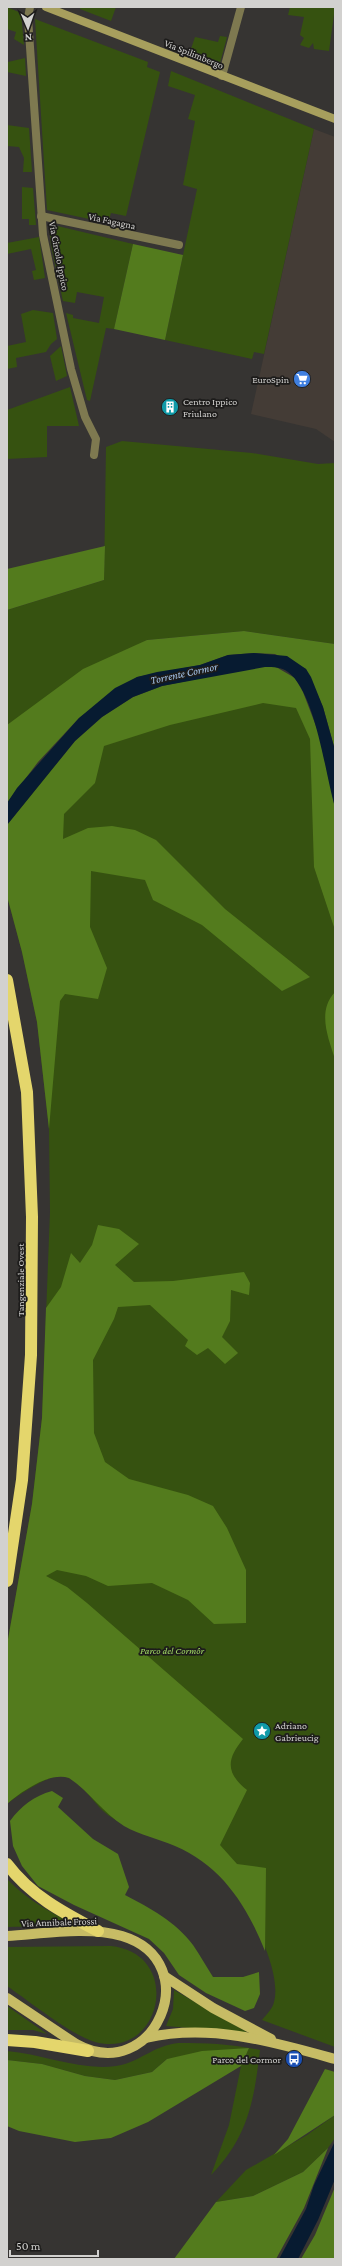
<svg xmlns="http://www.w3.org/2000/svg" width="342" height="2266" font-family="'Crimson Pro',serif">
<rect width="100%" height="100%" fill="#363432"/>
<polygon fill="#443c36" points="314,129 335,137 335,442 316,429 251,414"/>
<g fill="#365210">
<polygon points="7,7 21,13 24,45 14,39 16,32 7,29"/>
<polygon points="80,7 116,7 111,21 80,9"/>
<polygon points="290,7 335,7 329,51 314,49 313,43 309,48 300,45 304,38 300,35 304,17 288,15"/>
<polygon points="35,19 148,62 147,67 160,72 126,216 111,213 108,223 47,210"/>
<polygon points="220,36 227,37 220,63 190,52 195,37 218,42"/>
<polygon points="25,58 26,76 7,72 8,62"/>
<polygon points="171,71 314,129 264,354 254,352 252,359 165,340 197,189 183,185 195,121 188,119 195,95 168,86"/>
<polygon points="7,125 29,128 32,172 23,172 24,158 19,147 7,146"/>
<polygon points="22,187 33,188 36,225 29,225 29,219 22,219"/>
<polygon points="49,224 133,244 114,329 106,328 90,401 87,400 66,313 73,315 73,318 99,323 104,297 77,292 75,303 63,301 51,246"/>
<polygon points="39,237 45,278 34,280 32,271 36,270 31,249 7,254 7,243"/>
<polygon points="33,310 53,313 57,339 51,344 46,352 16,358 17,367 7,369 7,346 26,342 21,314"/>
<polygon points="61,346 67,376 56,381 50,356"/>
<polygon points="70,387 79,426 47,426 47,457 7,459 7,410"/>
<polygon points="122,441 252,453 318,464 335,463 335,644 244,631 147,640 7,725 7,610 104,580 106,447"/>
<path d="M265 667 319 734 335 807V2047L262 2020C266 2015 273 2008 274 2002 282 1973 253 1916 236 1893 225 1880 210 1865 196 1856 169 1840 137 1834 111 1817 94 1807 84 1781 63 1776 50 1774 18 1795 7 1804V1645L32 1504 42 1418 50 1212 49 1129 37 1022 22 952 7 896V825L54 765Z"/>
<path d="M7 1879C28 1901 52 1913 79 1927L46 1926 7 1927Z"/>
<path d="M111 1946C184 1954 162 2060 95 2042 71 2035 29 2001 7 1986V1947Z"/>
<polygon points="174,1990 247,2032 246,2033 166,2026 173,2009"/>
<polygon points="7,2006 47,2034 33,2030 7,2030"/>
<path d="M178 2043C206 2043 233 2044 260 2050 254 2101 248 2137 211 2175L229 2125 241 2066 249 2048 167 2059 152 2072 115 2080 85 2076 42 2064 7 2060V2051C43 2054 80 2071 116 2066 139 2063 152 2046 178 2043Z"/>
<polygon points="335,2115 335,2138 328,2148 303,2172 253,2196 216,2202 246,2170 307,2135"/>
</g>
<g fill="#537b1d">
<polygon points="133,244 183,255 165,340 114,329"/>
<polygon points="105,546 104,580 7,610 7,569"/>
<polygon points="244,631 335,644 335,750 323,707 306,669 275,654 254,653 228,655 200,665 137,677 79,718 38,762 7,803 7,725 83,669 147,640"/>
<polygon points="255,667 276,667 295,678 303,692 319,734 335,807 335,930 314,867 310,739 296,708 263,703 170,725 104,746 95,783 64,814 63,839 88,828 112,826 135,830 156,840 225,909 310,977 282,991 202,925 153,900 145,880 91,871 90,927 107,968 98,999 65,994 60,1001 49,1129 37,1022 22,952 7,896 7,825 75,741 102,717 133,697 162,686"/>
<path d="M335 992V1059C328 1037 317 1011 335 992Z"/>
<path d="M98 1225 119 1229 139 1244 115 1265 134 1282 173 1281 244 1272 250 1283 249 1295 231 1290 230 1321 222 1337 238 1353 225 1364 208 1348 197 1355 185 1346 188 1340 150 1305 118 1307 114 1319 93 1360 94 1433 105 1462 129 1479 188 1495 213 1506 227 1528 246 1570V1623L214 1624 188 1600 152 1583 108 1586 86 1576 57 1570 46 1576 67 1587 87 1603 243 1739C226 1760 226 1773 247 1790L220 1845 237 1864 266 1868 265 1951C247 1906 222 1866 175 1846 159 1839 140 1835 124 1826 103 1813 90 1792 69 1778 49 1772 22 1791 7 1804V1645L32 1504 42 1418 46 1308 61 1287 71 1253 80 1263 92 1245Z"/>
<path d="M52 1791 63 1798 58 1807 93 1839 118 1854 129 1887 125 1895C150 1908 176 1922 193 1945 200 1955 206 1966 213 1977H243L259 1972 260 1994 254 2008 245 2011 206 1993 179 1975 164 1953 149 1939 74 1905 38 1886 22 1866 13 1846 10 1821C21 1806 34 1796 52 1791Z"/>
<polygon points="249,2048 241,2066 148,2122 111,2138 75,2142 19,2131 7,2126 7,2060 42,2064 85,2076 115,2080 152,2072 167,2059 202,2051"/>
<polygon points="325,2069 335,2072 335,2115 274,2155 288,2139"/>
<polygon points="328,2148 304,2208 276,2259 174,2259 216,2202 253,2196 303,2172"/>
<polygon points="335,2187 335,2259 301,2259 315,2235"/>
</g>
<g fill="#071b31">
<path d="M254 653 287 656 306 669 311 677 323 707 335 750V807C325 774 316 693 288 672 281 667 274 667 265 667L162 686 133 697 102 717 75 741 7 825V803L17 788 79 718 115 688 137 677 157 672 200 665 228 655Z"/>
<polygon points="335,2141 335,2179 318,2220 298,2259 279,2259 306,2209 314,2185"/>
</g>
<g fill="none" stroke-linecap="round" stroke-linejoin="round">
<g stroke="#7e7950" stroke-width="8">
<polyline points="30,7 28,18 43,235 71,369 85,417 96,439 94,455"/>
<polyline points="222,76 241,7"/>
<polyline points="41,216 179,245"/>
</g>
<polyline stroke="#a79f5d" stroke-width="8" points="46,7 335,119"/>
<g stroke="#c7bc65" stroke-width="10">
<path d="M7 1936C42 1934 88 1926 122 1936 208 1962 154 2087 76 2044L7 1998"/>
<polyline points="164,1976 213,2008 271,2039"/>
<path d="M146 2038C210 2023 274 2042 335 2059"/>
</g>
<g stroke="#e4d66c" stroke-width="12">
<polyline points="7,980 27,1092 32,1217 31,1355 22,1480 7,1581"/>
<path d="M7 1864C31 1896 64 1913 98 1931"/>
<polyline points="7,2040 35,2042 88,2051"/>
</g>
</g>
<defs>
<symbol id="supermarket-disc" viewBox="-11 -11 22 22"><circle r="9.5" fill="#3f7fe0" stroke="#1d1c1b"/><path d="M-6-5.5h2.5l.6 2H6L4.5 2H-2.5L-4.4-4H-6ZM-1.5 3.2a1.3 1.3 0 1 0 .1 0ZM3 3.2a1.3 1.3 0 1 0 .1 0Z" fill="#fff"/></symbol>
<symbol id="building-disc" viewBox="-11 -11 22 22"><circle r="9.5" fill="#0f9aa8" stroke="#1d1c1b"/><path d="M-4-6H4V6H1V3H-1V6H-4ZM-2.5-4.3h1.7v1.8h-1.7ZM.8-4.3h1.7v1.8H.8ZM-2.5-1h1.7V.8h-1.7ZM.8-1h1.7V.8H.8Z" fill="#fff"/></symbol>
<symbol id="sight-disc" viewBox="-11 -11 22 22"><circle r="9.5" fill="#0f9aa8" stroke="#1d1c1b"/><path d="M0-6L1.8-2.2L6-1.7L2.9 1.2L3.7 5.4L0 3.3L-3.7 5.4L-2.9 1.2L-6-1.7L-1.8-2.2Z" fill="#fff"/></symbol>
<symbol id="bus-disc" viewBox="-11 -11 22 22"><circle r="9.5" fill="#1a4fb4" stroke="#1d1c1b"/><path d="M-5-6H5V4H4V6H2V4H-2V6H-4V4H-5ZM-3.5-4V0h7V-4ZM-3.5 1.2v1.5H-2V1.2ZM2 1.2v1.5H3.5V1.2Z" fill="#fff"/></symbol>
</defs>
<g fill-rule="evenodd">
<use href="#supermarket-disc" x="292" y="369" width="20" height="20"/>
<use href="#building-disc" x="160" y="397" width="20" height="20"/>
<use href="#sight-disc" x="252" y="1721" width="20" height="20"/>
<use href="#bus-disc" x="284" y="2049" width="20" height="20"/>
</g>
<g text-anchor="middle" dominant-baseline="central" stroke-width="3.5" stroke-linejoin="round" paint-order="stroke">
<g font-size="10" fill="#d2d1cf" stroke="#1d1c1b">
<text transform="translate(194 54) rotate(22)">Via Spilimbergo</text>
<text transform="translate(112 221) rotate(12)">Via Fagagna</text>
<text transform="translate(59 256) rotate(79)">Via Circolo Ippico</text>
<text transform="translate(20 1280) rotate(-90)">Tangenziale Ovest</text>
<text transform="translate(59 1922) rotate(-2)">Via Annibale Frossi</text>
</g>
<g font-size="10" fill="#d2d1cf" stroke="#1d1c1b" text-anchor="end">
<text x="289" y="379">EuroSpin</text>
<text x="183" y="401" text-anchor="start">Centro Ippico<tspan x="183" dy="12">Friulano</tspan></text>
<text x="275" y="1725" text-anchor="start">Adriano<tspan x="275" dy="12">Gabrieucig</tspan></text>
<text x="281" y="2059">Parco del Cormor</text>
</g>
<g font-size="10" font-style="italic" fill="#a2da65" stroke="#1d1c1b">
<text x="172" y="1650">Parco del Cormôr</text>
</g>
<g font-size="11" font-style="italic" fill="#a8c8ee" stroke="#1d1c1b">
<text transform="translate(184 673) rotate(-12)">Torrente Cormor</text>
</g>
</g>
<rect width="342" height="2266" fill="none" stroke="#d2d1cf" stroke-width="16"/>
<g transform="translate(28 28) rotate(178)" stroke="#1d1c1b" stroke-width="3" paint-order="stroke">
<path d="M0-3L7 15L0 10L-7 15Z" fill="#d2d1cf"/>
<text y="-6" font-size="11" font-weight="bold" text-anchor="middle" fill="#d2d1cf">N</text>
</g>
<path d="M10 2250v6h88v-6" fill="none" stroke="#d2d1cf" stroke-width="2"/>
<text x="16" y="2250" font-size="12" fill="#d2d1cf" stroke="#1d1c1b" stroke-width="3" paint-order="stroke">50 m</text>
</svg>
